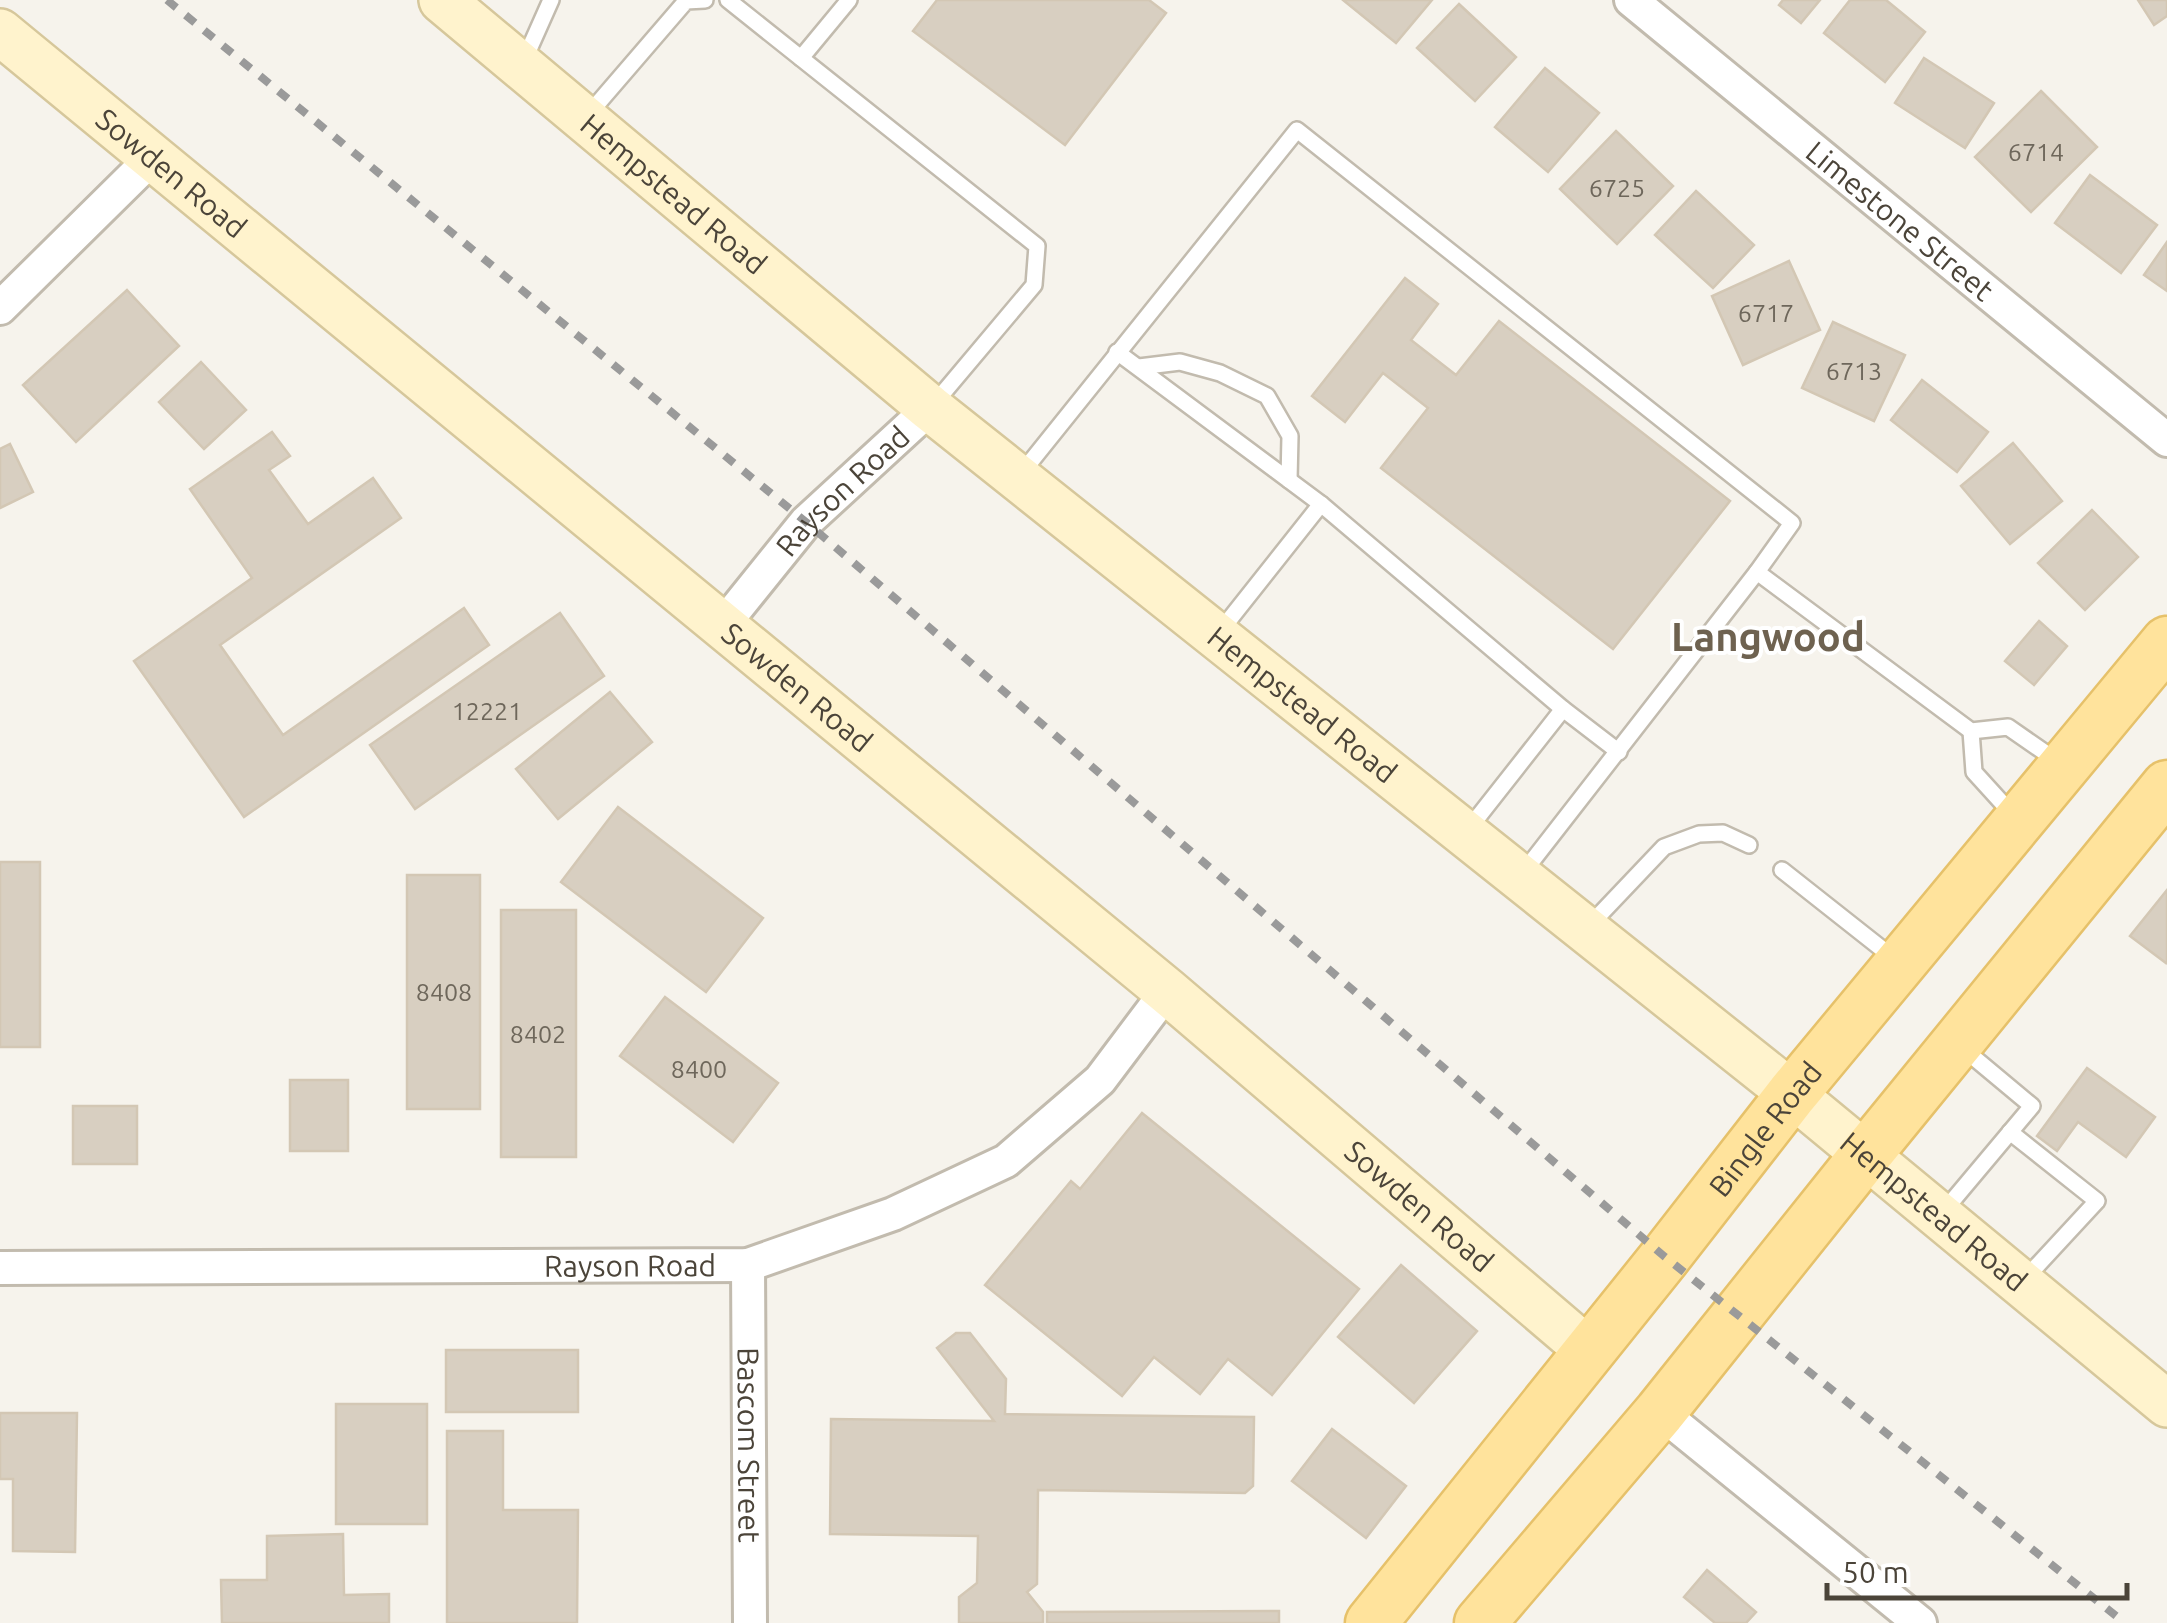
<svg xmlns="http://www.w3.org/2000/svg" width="2167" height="1623" font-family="Ubuntu,sans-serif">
<rect width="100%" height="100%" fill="#f6f3ec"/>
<g fill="#d8cfc1" stroke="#d3c7b4" stroke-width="2.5">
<polygon points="937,0 1149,0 1166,13 1065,145 913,31"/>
<polygon points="1343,0 1432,0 1396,43"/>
<polygon points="1783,0 1820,0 1801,23 1779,5"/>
<polygon points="1850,0 1886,0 1925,32 1885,82 1824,33"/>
<polygon points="2138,0 2167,0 2167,16 2154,25"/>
<polygon points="1459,4 1516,57 1475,101 1417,48"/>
<polygon points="1924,58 1994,103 1965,148 1895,103"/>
<polygon points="1545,68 1599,113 1548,172 1495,127"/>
<polygon points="2041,91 2097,147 2031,212 1975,157"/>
<polygon points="1616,131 1673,186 1617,244 1560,189"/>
<polygon points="2090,175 2157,225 2121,273 2055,223"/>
<polygon points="1696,191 1754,245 1713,288 1655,235"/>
<polygon points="2167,242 2167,291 2144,275"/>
<polygon points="1789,261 1820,330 1743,365 1712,296"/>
<polygon points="1405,278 1438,304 1411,340 1456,375 1499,321 1730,501 1613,649 1381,468 1428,408 1383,373 1345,422 1312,396"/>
<polygon points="127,290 179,346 76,442 23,385"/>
<polygon points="1833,322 1905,355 1874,421 1802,388"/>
<polygon points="201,362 246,410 204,449 159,402"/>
<polygon points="1922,380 1988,432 1957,472 1891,420"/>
<polygon points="272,432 290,456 269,470 308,524 373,478 401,518 220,645 283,735 464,608 489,645 244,817 134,661 252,578 190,489"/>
<polygon points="2013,443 2062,501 2010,544 1961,486"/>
<polygon points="10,444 33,492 0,508 0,449"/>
<polygon points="2092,510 2138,557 2085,610 2038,563"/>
<polygon points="560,613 604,676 415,809 370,745"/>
<polygon points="2039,621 2067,646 2034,685 2005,661"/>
<polygon points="610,692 652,742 558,819 516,769"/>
<polygon points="618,807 763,918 706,992 561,882"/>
<rect x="0" y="862" width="40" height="185"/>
<rect x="407" y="875" width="73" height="234"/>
<polygon points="2167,890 2167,961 2166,963 2130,936"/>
<rect x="501" y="910" width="75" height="247"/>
<polygon points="665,997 778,1083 733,1142 620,1056"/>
<polygon points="2087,1068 2155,1117 2126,1157 2078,1122 2057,1151 2037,1136"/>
<rect x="290" y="1080" width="58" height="71"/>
<rect x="73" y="1106" width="64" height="58"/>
<polygon points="1142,1113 1359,1289 1272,1395 1228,1359 1200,1394 1154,1357 1122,1396 985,1285 1071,1181 1080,1189"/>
<polygon points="1401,1265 1477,1331 1414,1403 1338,1337"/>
<polygon points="956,1333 970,1333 1006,1379 1005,1414 1254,1417 1253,1486 1245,1493 1038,1490 1037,1584 1027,1592 1043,1612 1043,1623 959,1623 959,1597 977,1583 978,1536 830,1534 831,1419 994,1421 937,1348"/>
<rect x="446" y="1350" width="132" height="62"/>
<rect x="336" y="1404" width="91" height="120"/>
<polygon points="0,1413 77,1413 75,1552 13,1551 13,1479 0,1479"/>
<polygon points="1332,1429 1406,1486 1366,1538 1292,1481"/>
<polygon points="447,1431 503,1431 503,1510 578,1510 577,1623 447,1623"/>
<polygon points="343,1534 344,1595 389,1594 389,1623 222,1623 221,1580 267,1580 267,1536"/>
<polygon points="1707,1570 1756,1612 1746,1623 1715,1623 1684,1597"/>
<polygon points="1279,1611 1279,1623 1047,1623 1047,1612"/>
</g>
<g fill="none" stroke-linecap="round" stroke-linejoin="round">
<defs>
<g id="lane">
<polyline points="728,0 1037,246 1034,285 933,405"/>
<polyline points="801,58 849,0"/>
<polyline points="523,63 551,0"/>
<polyline points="587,116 686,1 705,0"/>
<polyline points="1117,352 1321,504 1563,709 1619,752"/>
<polyline points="1139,367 1180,362 1220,373 1267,396 1290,436 1289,480"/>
<polyline points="1020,475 1297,130 1792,523 1757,572 1971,731 2008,727 2057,761"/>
<polyline points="1218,634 1321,504"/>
<polyline points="1971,731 1974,772 2014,816"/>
<polyline points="1467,831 1563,709"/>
<polyline points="1782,870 1896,960"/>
<polyline points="1522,874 1757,572"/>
<polyline points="1588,927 1664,847 1699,834 1723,833 1749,845"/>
<polyline points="2010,1132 2097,1201 2022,1282"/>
<polyline points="1943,1212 2032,1106 1960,1046"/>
</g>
<g id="street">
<path id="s1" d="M1631 0 2167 440"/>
<polyline points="0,308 153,157"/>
<path id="s2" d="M723 625 806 522 930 408"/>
<path id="s3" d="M748 1265 750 1623"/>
<path id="s4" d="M0 1268 748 1265 893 1214 1006 1161 1100 1080 1167 991"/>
<polyline points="1660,1412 1920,1623"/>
</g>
<g id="secondary">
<path id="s5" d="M442 0 930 408 1792 1094 2167 1404"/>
<path id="s6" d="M0 32 1167 991 1589 1351"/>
</g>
<g id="primary">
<path id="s7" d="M1371 1623 1665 1257 1792 1094 2167 642"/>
<polyline points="1480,1623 1660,1412 1864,1157 2167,786"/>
</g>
</defs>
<use href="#lane" stroke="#c2bbae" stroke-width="20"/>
<use href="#street" stroke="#c2bbae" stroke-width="38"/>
<use href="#secondary" stroke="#d6c79b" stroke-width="50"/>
<use href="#primary" stroke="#e6c16a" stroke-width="55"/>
<use href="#lane" stroke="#fff" stroke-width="15"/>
<use href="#street" stroke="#fff" stroke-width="32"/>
<use href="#secondary" stroke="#fff3cd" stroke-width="45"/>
<use href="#primary" stroke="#ffe39c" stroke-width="50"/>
<polyline stroke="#9a9a9a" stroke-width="8" stroke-dasharray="12 12" stroke-linecap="butt" points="167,0 806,522 1665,1257 2125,1623"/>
</g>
<g text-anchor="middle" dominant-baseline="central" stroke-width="8" stroke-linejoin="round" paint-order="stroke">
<g font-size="25" fill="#6e675b">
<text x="2036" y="152">6714</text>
<text x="1617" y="188">6725</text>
<text x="1766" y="313">6717</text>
<text x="1854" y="371">6713</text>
<text x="487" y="711">12221</text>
<text x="444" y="992">8408</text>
<text x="538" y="1034">8402</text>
<text x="699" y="1069">8400</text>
</g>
<g font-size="30" fill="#4b4439" stroke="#fff">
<text stroke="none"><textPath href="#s6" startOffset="222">Sowden Road</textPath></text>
<text stroke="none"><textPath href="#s5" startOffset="302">Hempstead Road</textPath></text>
<text stroke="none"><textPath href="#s1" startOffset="348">Limestone Street</textPath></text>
<text stroke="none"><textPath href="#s2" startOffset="180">Rayson Road</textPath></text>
<text stroke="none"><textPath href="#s6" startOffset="1032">Sowden Road</textPath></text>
<text stroke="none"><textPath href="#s5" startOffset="1112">Hempstead Road</textPath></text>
<text stroke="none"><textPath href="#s7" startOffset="632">Bingle Road</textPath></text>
<text stroke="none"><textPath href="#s6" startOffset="1842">Sowden Road</textPath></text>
<text stroke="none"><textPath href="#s5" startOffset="1922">Hempstead Road</textPath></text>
<text stroke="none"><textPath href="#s4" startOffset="630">Rayson Road</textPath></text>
<text stroke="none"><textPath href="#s3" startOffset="180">Bascom Street</textPath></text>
</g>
<g font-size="40" font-weight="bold" fill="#6e6250" stroke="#fff">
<text x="1768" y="636">Langwood</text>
</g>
</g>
<path d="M1827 1583v15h300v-15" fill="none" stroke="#4b4439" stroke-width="5"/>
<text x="1842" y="1583" font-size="30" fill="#4b4439" stroke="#ffffff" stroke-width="8" paint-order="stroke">50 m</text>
</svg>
